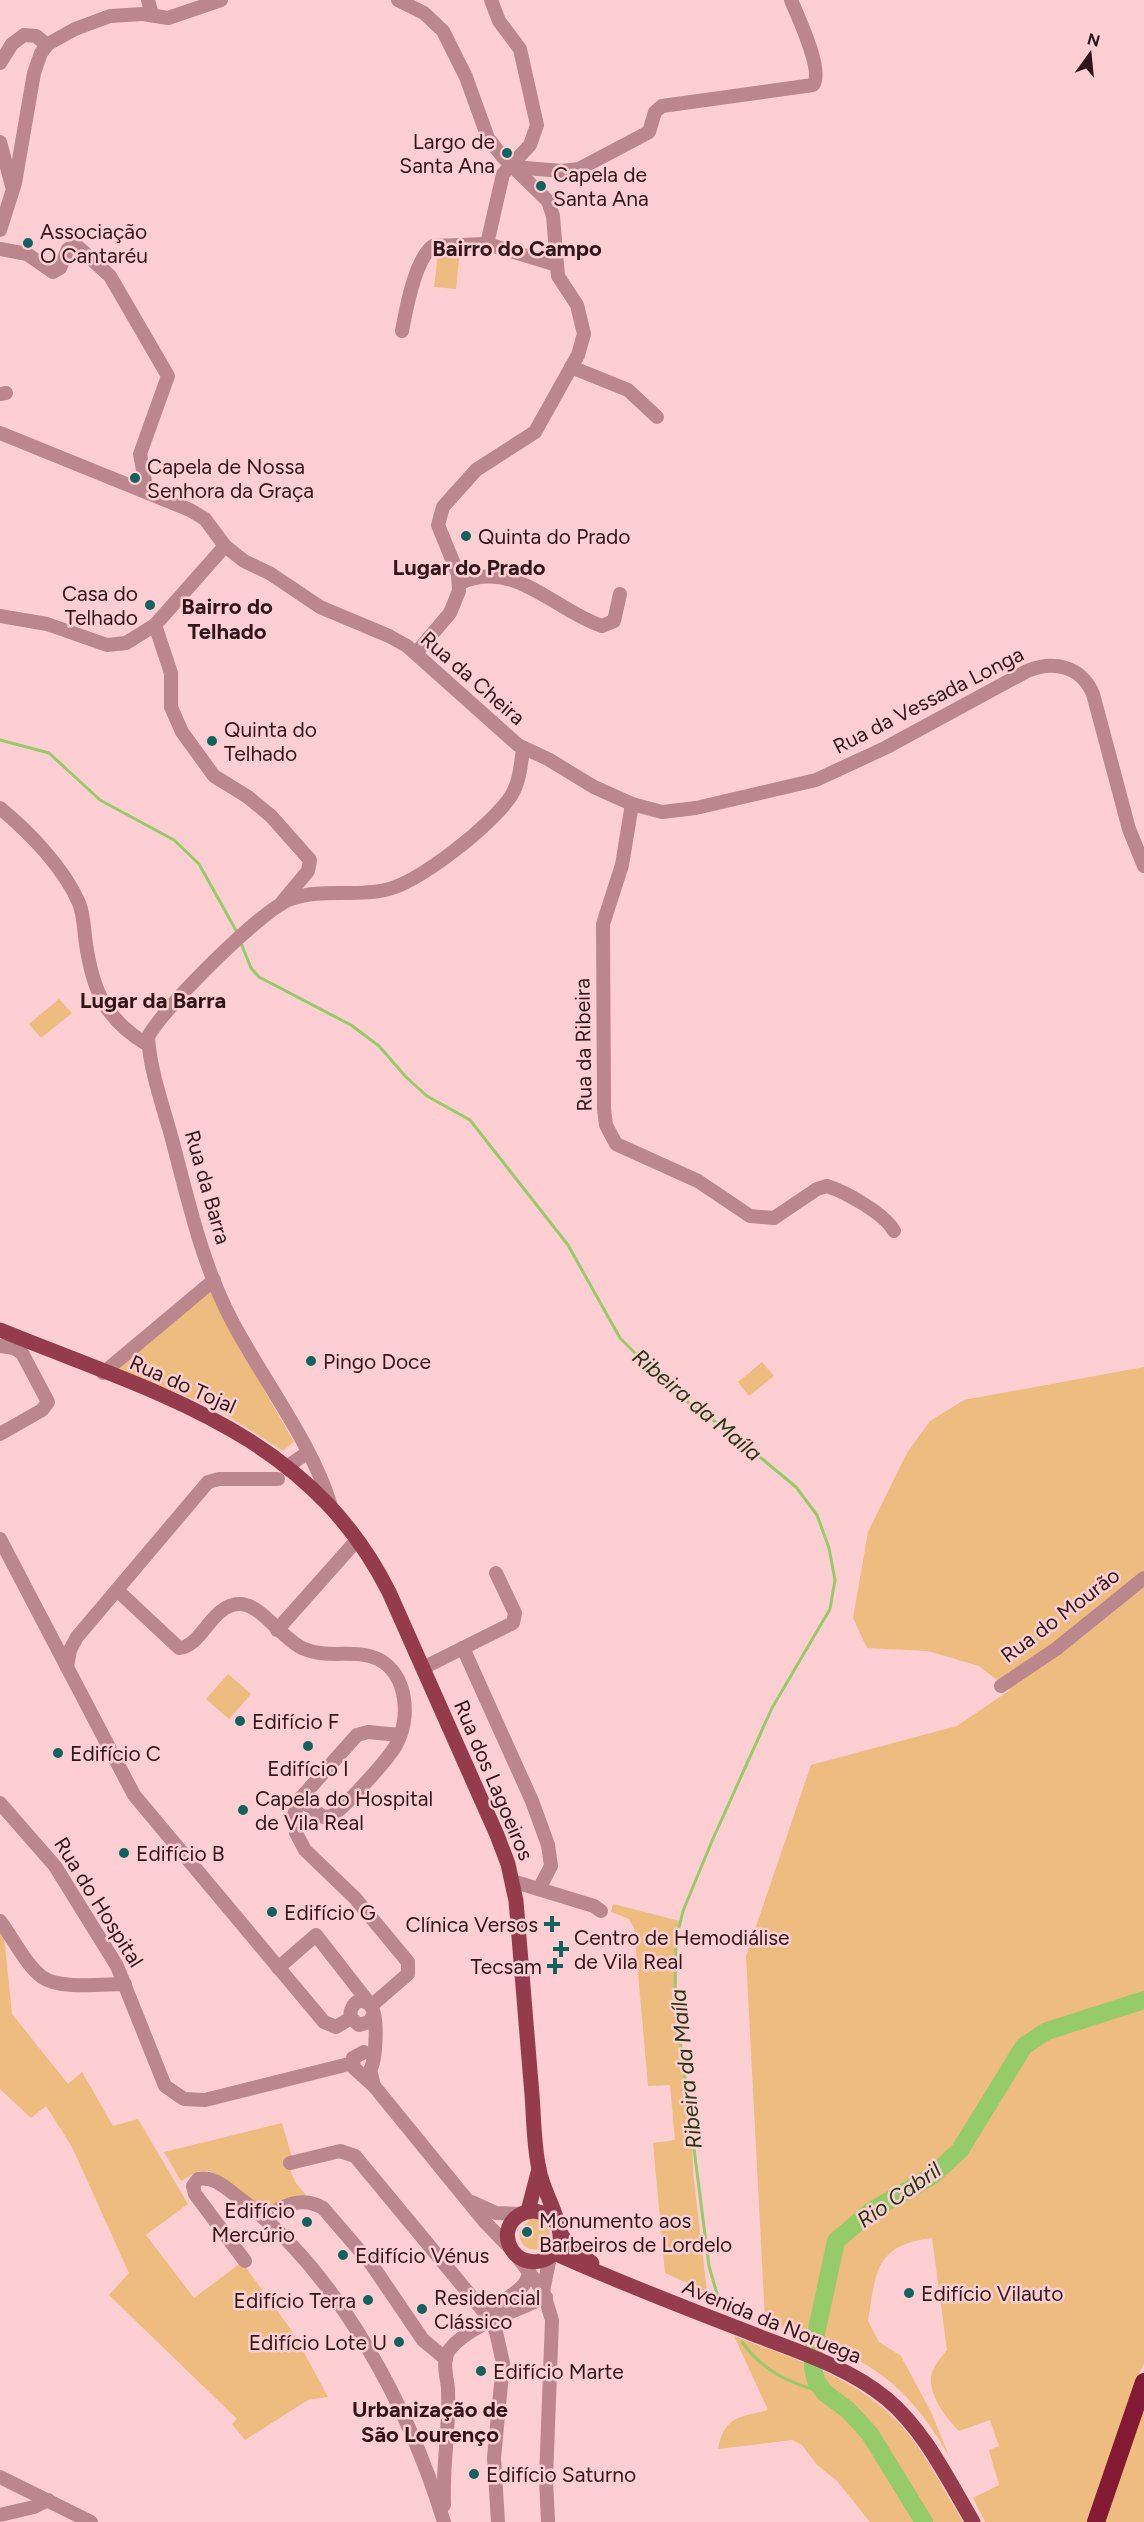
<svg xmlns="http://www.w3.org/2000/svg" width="1144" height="2522" font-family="Figtree,sans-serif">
<rect width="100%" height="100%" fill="#fdcfd3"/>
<g fill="#eebc7e">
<polygon points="439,246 460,249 456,289 434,287"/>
<polygon points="59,999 72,1013 41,1038 29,1024"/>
<polygon points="213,1288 251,1367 294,1442 283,1451 217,1409 116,1368"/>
<polygon points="762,1362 774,1376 749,1396 738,1382"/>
<path d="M1144 1367V2364L1134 2383 1089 2522H985L973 2498 999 2485 989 2450 999 2446 990 2420 959 2431C946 2418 924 2390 933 2370 936 2363 942 2356 947 2350L932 2238C875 2245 876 2271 868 2321L879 2342 901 2356 932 2414 949 2456C898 2367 855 2356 765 2320L746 1956 811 1765 957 1726 1010 1690 979 1666 928 1651 867 1648 853 1618 868 1532 907 1453 930 1421 964 1400Z"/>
<polygon points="228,1674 251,1694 229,1719 206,1699"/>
<polygon points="613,1904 680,1921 674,1959 675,2000 692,2123 693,2172 707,2292 665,2273 653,2143 675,2140 670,2085 648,2086 634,1928 629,1919 611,1912"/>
<polygon points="0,1931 4,1936 12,2014 68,2084 82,2072 113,2126 138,2119 188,2204 146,2235 194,2298 242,2262 294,2334 328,2397 308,2400 245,2440 232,2424 237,2419 109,2295 129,2273 72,2147 46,2106 31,2118 0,2089"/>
<polygon points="282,2123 292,2158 289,2167 295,2182 306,2195 267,2208 261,2208 210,2171 198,2171 181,2181 164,2152"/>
<path d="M531 2219 541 2220 550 2232 546 2246C531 2255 517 2246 520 2229Z"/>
<path d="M734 2336C794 2359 861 2378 904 2429 928 2457 944 2491 963 2522H870L837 2481 817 2465 802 2445 792 2440 718 2449C725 2415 739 2418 768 2410Z"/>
<polygon points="1144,2400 1144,2522 1101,2522"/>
</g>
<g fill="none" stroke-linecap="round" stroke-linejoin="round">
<g stroke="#96cb69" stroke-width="3">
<polyline points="0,740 49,753 100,800 174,840 199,864 238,934"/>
<polyline points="241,943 251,968 259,977 351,1025 379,1046 406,1077 427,1096 470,1120 568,1245 620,1338 675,1393 731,1433 796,1487 817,1515 829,1548 835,1580 830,1609 772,1708 712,1841 683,1911 676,1940 675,2000 709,2266 719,2301"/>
<path d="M742 2342C764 2372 789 2383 825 2393"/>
</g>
<polyline stroke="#96cb69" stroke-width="18" points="924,2522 870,2434 848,2410 825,2393 816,2381 813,2368 814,2343 836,2241 871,2211 932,2176 960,2150 1024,2046 1047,2031 1144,2000"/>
<g stroke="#bb878c" stroke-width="14">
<polyline points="148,0 152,15"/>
<polyline points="398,0 424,13 443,31 466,77 488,138 502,156 548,201 553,216 558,276 577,305 584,334 578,355 535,432 476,470 443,507 438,525 458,574 459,591 450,613 416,653"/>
<polyline points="0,63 12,44 24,35 36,36 47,45"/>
<polyline points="0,142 12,186"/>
<path d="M513 167 562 171 579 169 649 132 655 112 662 106 813 85C824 71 798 17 791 0"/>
<polyline points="0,230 15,183 34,73 41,53 48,44 75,29 110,16 143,14 168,18 221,0"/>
<polyline points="487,244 503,174 530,145 537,125 520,49 499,21 491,0"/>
<polyline points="0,249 27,254 53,272 60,268 68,249 77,246 110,276 168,376 140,454 147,492"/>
<path d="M402 331C406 309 415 259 433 246L487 244 557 265"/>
<polyline points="571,367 628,390 657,417"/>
<polyline points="0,394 6,393"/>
<path d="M0 433 190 510 205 519 225 546 244 561 271 574 320 607 389 636 407 646 518 745 548 759 594 787 632 804 662 812 696 808 816 780 885 748 1027 671C1054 660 1081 666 1093 694L1129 829 1144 866"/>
<path d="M460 583C514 558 554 610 602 626L614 621 620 594"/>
<polyline points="0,616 47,624 107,645 126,643 155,625 225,546"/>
<polyline points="155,625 171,673 171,707 182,732 214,776 248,797 271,816 310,860 308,871 283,901"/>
<path d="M632 804 622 865 603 924 604 1109 606 1125 616 1144 698 1181 750 1216 774 1218 817 1189 827 1186C846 1192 885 1214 894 1231"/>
<path d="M0 808C30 833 64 868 79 903 84 915 84 931 86 944 93 992 106 1020 148 1045"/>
<polyline points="0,1346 14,1348 22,1353 48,1402 42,1410 0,1434"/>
<polyline points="103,1373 214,1280"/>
<polyline points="288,1466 307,1453"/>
<path d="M331 1506C312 1443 263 1380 232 1321 202 1264 188 1200 172 1139 163 1106 150 1071 148 1037 162 1009 262 909 291 899 320 888 355 897 385 890 419 883 492 825 511 796 520 782 521 763 523 748"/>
<polyline points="0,1539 134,1795 324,2022 336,2027 351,2018"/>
<path d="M117 1590 179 1648C202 1647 211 1604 240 1604 261 1604 282 1639 302 1648 327 1660 355 1648 378 1659 408 1674 411 1719 396 1745 388 1760 346 1805 332 1816L323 1817 300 1799"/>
<polyline points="277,1630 357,1540"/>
<polyline points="463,1648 532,1801 548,1845 551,1866 539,1889"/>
<polyline points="67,1667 70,1650 77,1637 208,1482 219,1479 278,1479"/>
<polyline points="423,1668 513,1623 515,1613 496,1573"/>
<polyline points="1001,1686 1056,1649 1144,1578"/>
<polyline points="0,1803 55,1866 117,1966 165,2086 184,2099 205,2100 353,2063"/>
<polyline points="512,1881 594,1906 601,1911"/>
<path d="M0 1921C13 1938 25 1964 42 1977 60 1990 104 1984 125 1984"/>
<polyline points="278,1968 316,1935 369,2003"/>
<polyline points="371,2006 408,1974 408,1962 355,1898 305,1850 296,1833 294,1815 300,1799 357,1735 368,1732 400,1735"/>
<path d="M373 2016 369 2022 359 2025 351 2018C348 2007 359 1994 370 2005 379 2014 376 2061 370 2070L374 2086"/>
<polyline points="364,2052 353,2058 354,2068 374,2086 485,2222 511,2249"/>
<polyline points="290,2163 340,2151 355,2156 490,2319 496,2332 503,2363 494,2458 498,2522"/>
<polyline points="472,2202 496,2213 521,2214"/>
<path d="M264 2217C283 2206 302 2195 323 2208L372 2265 423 2340 446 2359"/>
<polyline points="517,2256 543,2291 552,2320 546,2479 548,2522"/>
<path d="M245 2261 195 2194 193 2186 198 2179C215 2175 229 2191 242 2200 339 2274 409 2407 444 2522"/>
<polyline points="543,2291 550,2257"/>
<path d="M490 2319C494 2297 526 2296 529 2272"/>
<polyline points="0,2477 91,2522"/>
<path d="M444 2505C442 2466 450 2428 448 2389 447 2376 441 2361 450 2349 469 2325 518 2310 546 2297"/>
<polyline points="0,2515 34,2507 48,2500"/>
</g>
<g stroke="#943c4b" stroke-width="15">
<path d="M0 1330C154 1393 308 1431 389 1592L497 1835 508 1864 516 1901C521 1962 526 2022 531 2083 534 2111 533 2142 539 2169 542 2189 562 2221 560 2239 557 2263 525 2270 512 2250 494 2222 533 2195 556 2223"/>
<polyline points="528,2211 539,2169"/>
<polyline points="560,2232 566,2242 592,2263"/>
<path d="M554 2253C618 2282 683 2307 748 2332 796 2351 847 2366 887 2399 925 2431 948 2480 973 2522"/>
</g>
<polyline stroke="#841a34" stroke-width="18" points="1096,2522 1144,2382"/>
</g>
<g fill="#126260" stroke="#fdcfd3" stroke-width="2">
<circle cx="507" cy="153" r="6"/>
<circle cx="541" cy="186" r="6"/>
<circle cx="28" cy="243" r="6"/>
<circle cx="135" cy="478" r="6"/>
<circle cx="466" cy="536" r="6"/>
<circle cx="150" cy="605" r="6"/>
<circle cx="212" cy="741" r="6"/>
<circle cx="311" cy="1361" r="6"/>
<circle cx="240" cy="1721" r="6"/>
<circle cx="308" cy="1746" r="6"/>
<circle cx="58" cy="1753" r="6"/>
<circle cx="243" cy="1810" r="6"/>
<circle cx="124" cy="1853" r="6"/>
<circle cx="272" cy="1912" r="6"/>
<path d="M549 1915h6v6h6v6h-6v6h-6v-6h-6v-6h6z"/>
<path d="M558 1940h6v6h6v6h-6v6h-6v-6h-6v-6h6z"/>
<path d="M552 1957h6v6h6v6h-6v6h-6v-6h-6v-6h6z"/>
<circle cx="307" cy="2222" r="6"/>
<circle cx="527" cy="2232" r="6"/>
<circle cx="343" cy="2255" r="6"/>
<circle cx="909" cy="2293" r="6"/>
<circle cx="368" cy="2300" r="6"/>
<circle cx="422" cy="2309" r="6"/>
<circle cx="399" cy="2342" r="6"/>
<circle cx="481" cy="2371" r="6"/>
<circle cx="474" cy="2474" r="6"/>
</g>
<g text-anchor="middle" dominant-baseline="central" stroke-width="5" stroke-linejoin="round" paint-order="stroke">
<g font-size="21" fill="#301619" stroke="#fdcfd3" text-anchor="start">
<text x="495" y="141" text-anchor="end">Largo de<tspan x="495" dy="24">Santa Ana</tspan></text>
<text x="553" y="174">Capela de<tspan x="553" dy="24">Santa Ana</tspan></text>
<text x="40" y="231">Associação<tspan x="40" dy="24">O Cantaréu</tspan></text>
<text x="147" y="466">Capela de Nossa<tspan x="147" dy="24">Senhora da Graça</tspan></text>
<text x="478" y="536">Quinta do Prado</text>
<text x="138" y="593" text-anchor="end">Casa do<tspan x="138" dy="24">Telhado</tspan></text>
<text x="224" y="729">Quinta do<tspan x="224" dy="24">Telhado</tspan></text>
<text x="323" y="1361">Pingo Doce</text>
<text x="252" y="1721">Edifício F</text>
<text x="70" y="1753">Edifício C</text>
<text x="308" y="1768" text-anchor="middle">Edifício I</text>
<text x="255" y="1798">Capela do Hospital<tspan x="255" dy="24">de Vila Real</tspan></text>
<text x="136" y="1853">Edifício B</text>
<text x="284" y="1912">Edifício G</text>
<text x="538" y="1924" text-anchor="end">Clínica Versos</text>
<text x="574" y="1937">Centro de Hemodiálise<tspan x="574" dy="24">de Vila Real</tspan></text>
<text x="542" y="1966" text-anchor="end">Tecsam</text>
<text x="295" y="2210" text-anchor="end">Edifício<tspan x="295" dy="24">Mercúrio</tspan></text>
<text x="539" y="2220">Monumento aos<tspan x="539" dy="24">Barbeiros de Lordelo</tspan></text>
<text x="355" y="2255">Edifício Vénus</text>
<text x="921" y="2293">Edifício Vilauto</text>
<text x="434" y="2297">Residencial<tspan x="434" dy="24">Clássico</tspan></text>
<text x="356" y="2300" text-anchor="end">Edifício Terra</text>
<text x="387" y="2342" text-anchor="end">Edifício Lote U</text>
<text x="493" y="2371">Edifício Marte</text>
<text x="486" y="2474">Edifício Saturno</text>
</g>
<g font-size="21" fill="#301619" stroke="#fdcfd3">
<text transform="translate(473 678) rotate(41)">Rua da Cheira</text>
<text transform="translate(928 700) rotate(-27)">Rua da Vessada Longa</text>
<text transform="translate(583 1045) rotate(-91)">Rua da Ribeira</text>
<text transform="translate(208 1187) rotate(74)">Rua da Barra</text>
<text transform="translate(183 1384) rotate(24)">Rua do Tojal</text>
<text transform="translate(1060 1615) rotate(-37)">Rua do Mourão</text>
<text transform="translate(494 1780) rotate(67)">Rua dos Lagoeiros</text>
<text transform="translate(99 1902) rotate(58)">Rua do Hospital</text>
<text transform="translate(772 2321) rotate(22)">Avenida da Noruega</text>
</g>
<g font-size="22" font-weight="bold" fill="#301619" stroke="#fdcfd3">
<text x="517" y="248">Bairro do Campo</text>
<text x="469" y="567">Lugar do Prado</text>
<text x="227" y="606">Bairro do<tspan x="227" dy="25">Telhado</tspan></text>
<text x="153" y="1000">Lugar da Barra</text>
<text x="430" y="2409">Urbanização de<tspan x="430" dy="25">São Lourenço</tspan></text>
</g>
<g font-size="22" font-style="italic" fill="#243810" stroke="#fdcfd3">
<text transform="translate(697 1405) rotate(40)">Ribeira da Maíla</text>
<text transform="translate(686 2069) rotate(-96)">Ribeira da Maíla</text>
<text transform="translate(899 2195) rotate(-35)">Rio Cabril</text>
</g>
</g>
<g transform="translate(1090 54) rotate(15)" stroke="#fdcfd3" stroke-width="4.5" paint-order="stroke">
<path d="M0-4.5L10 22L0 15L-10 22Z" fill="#301619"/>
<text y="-9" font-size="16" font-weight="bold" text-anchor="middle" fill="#301619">N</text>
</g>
</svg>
